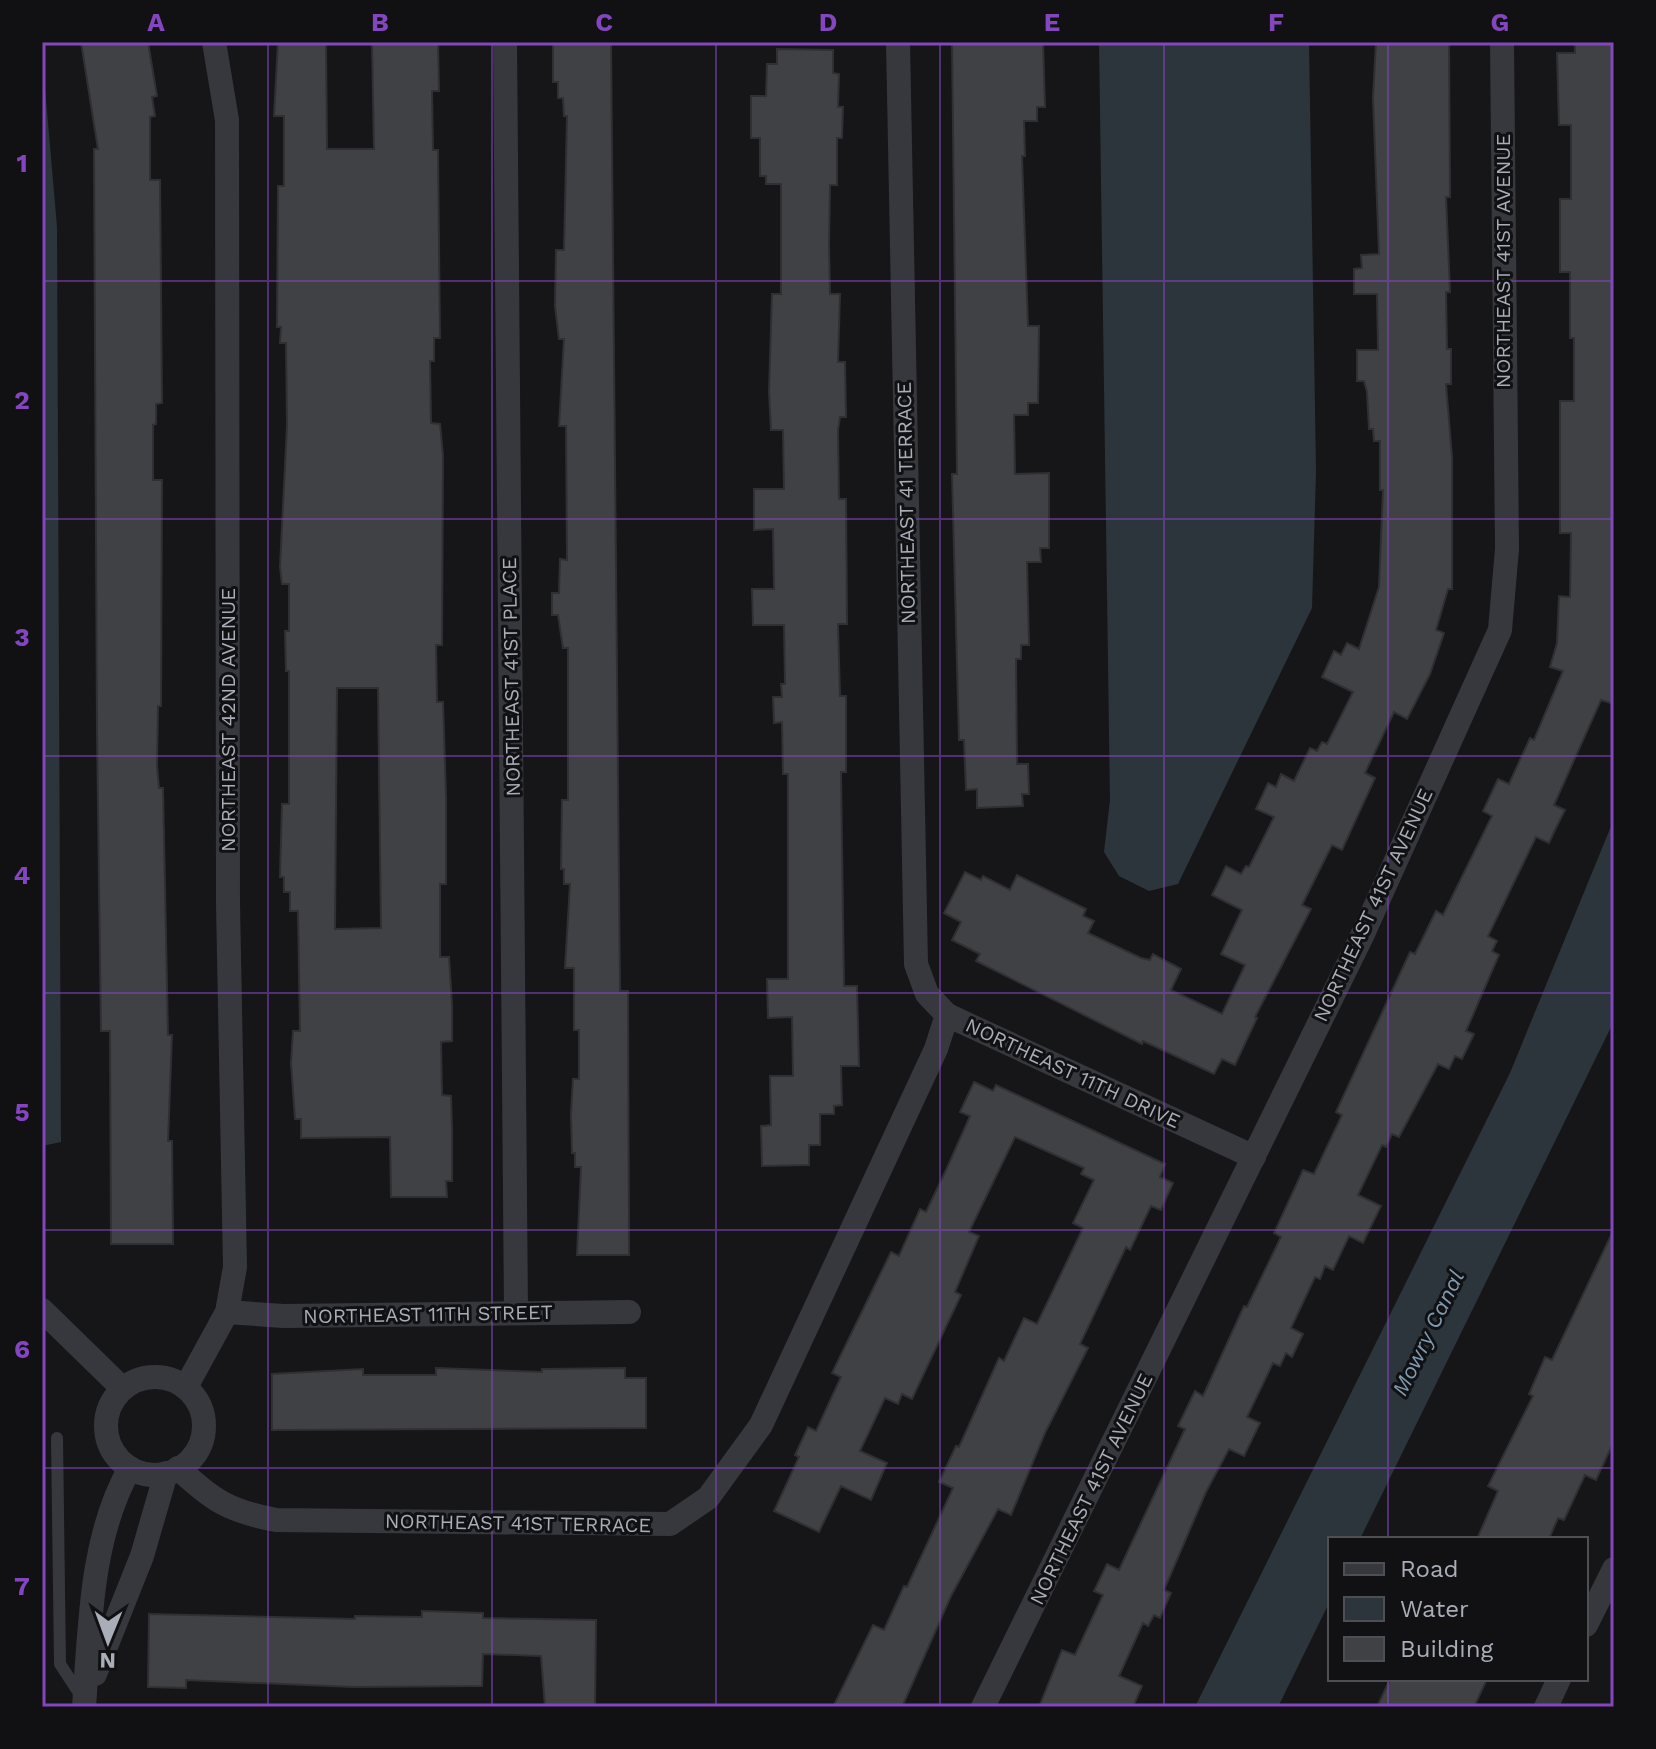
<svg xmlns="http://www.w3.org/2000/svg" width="1656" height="1749" font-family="'Work Sans',sans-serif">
<rect width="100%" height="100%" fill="#161618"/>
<g fill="#2c353c">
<polygon points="1099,42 1309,42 1316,471 1312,608 1178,884 1149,891 1119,876 1104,852 1110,800"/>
<polygon points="42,53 57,227 61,1142 42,1146"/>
<polygon points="1614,819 1614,1021 1360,1539 1330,1539 1330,1601 1278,1707 1195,1707 1510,1073"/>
</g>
<g fill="#404145" stroke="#303034" stroke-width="2" fill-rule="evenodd">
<polygon points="81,42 148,42 157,96 152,97 155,116 150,117 150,180 160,180 162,403 156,404 156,424 153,425 153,480 162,480 161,706 158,706 157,766 159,788 163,788 168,1035 172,1035 168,1141 172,1141 173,1244 111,1244 110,1031 101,1031 97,731 94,149 98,149"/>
<path d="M278 42H326L327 149H374L372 42H438L439 91H432L433 150H438L440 338H434V361H430L431 423 440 424 443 456 442 645H436L437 702H443L446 797V884H440V957H449L452 1005V1041L441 1042 442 1095 451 1096 452 1128V1181H446L447 1197H391L390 1137 301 1138V1119H295L291 1063 293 1031H300L298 911H290V892H284V877H280L282 804H289V671H286L285 631H289V584H282L280 567 287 426 286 343H280L281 327H277L278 186H284V116H274ZM337 688H378L381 928 335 929Z"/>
<polygon points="559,42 611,42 620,991 628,991 629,1255 577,1255 581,1167 575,1167 575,1153 572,1153 571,1114 573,1079 579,1079 579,1030 574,1030 574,968 565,968 570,884 564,884 564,869 561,869 562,800 568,800 568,648 563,648 558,615 552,615 552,593 559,593 560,559 567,560 566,426 559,426 564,339 559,339 555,306 556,250 564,250 567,116 564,116 563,98 558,98 558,82 553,82 553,45"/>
<polygon points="952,42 1043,42 1045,107 1037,107 1037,121 1024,121 1025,156 1022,156 1028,326 1039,326 1038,403 1028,403 1028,415 1014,415 1015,474 1049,473 1049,548 1040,548 1041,562 1027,562 1029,645 1021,645 1021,659 1016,659 1017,764 1028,764 1029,794 1022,794 1023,806 977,808 977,789 966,790 964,740 959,740 952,474 957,474"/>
<polygon points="1376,42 1449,42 1450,197 1446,197 1450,292 1446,292 1447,349 1451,349 1451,384 1446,384 1452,457 1452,589 1448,589 1436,630 1444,633 1430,674 1407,719 1394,712 1365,773 1375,778 1342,850 1332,845 1302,905 1311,909 1255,1017 1257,1018 1235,1065 1222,1059 1214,1074 1143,1041 1142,1044 976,961 980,954 952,940 961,922 944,913 965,872 981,880 983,876 1010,890 1017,875 1086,909 1083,916 1094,921 1088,933 1141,958 1150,960 1153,954 1181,969 1171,990 1222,1014 1245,965 1221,954 1242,910 1212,895 1226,866 1241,874 1246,866 1249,867 1274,817 1256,809 1268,783 1276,787 1281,774 1294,781 1310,748 1317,751 1322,742 1327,744 1353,692 1322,677 1334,651 1341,655 1347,643 1359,649 1379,587 1383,490 1380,490 1380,441 1374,441 1373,429 1369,429 1367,392 1364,381 1357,381 1357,350 1378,350 1377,294 1354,294 1354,269 1362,268 1361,255 1379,254 1373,98"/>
<polygon points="1575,42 1614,42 1614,704 1601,700 1554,805 1565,810 1555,830 1549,843 1536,837 1488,936 1497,941 1492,951 1499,955 1466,1031 1474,1034 1462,1059 1455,1056 1449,1069 1438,1064 1399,1137 1392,1134 1386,1147 1382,1145 1358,1195 1381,1206 1363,1243 1349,1236 1333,1270 1325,1266 1320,1279 1315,1277 1291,1328 1303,1334 1292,1357 1286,1353 1280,1366 1273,1363 1247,1417 1260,1423 1244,1456 1229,1449 1206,1492 1164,1590 1171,1593 1160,1618 1154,1615 1148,1626 1143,1623 1119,1676 1142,1686 1133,1707 1039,1707 1062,1650 1075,1655 1103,1595 1094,1591 1107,1564 1119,1570 1185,1429 1178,1426 1195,1391 1203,1396 1244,1306 1247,1307 1281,1237 1274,1233 1303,1170 1314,1174 1342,1115 1336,1112 1410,952 1415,954 1436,911 1443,915 1492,816 1483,811 1498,779 1509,784 1530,738 1534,740 1563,671 1550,667 1557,643 1559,596 1570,597 1571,533 1560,533 1560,401 1574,401 1574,338 1570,338 1570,272 1560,272 1560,199 1571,199 1571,125 1559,125 1557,53 1575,53"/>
<polygon points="777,49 833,50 833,73 839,74 838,107 843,107 842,138 837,138 837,185 830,185 829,245 830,294 840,294 838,362 845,362 846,417 840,417 838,430 839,499 846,499 847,624 838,624 840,696 846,696 846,772 841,772 844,986 857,986 859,1066 841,1066 842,1105 834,1106 834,1114 820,1114 820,1145 809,1145 809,1165 762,1166 761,1126 771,1125 770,1076 793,1076 792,1017 768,1018 767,979 788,979 788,774 783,774 782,722 774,723 773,697 782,697 781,684 785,684 784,625 753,625 752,589 774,589 773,529 754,530 754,489 784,489 783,430 771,430 769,392 772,294 781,294 781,184 766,184 766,176 760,176 760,138 751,138 751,96 766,96 767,64 777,64"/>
<polygon points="974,1082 993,1091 996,1085 1165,1164 1160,1177 1173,1183 1161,1210 1151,1206 1130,1250 1126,1247 1080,1344 1088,1348 1045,1433 1011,1515 998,1509 951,1596 902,1707 833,1707 873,1625 884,1630 904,1586 907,1587 953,1488 939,1482 956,1446 959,1447 999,1358 1004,1361 1024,1318 1037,1324 1083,1228 1073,1223 1094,1180 1081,1174 1084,1168 1015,1137 969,1232 979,1236 955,1292 961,1295 912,1399 902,1394 898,1404 885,1398 860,1451 887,1463 871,1500 841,1486 819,1532 774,1511 799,1457 795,1455 808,1427 816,1431 841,1377 832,1373 891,1252 899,1256 920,1209 926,1212 947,1168 970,1116 960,1112"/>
<polygon points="1614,1229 1614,1441 1596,1480 1585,1475 1564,1520 1558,1518 1549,1539 1477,1539 1498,1491 1488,1486 1533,1396 1529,1394 1545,1357 1552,1360"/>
<polygon points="436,1368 542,1372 542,1369 625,1368 625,1378 646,1378 646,1428 272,1430 272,1374 363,1369 363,1375 436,1375"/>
<polygon points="422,1611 483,1613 483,1618 596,1620 595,1707 545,1707 541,1656 483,1654 482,1686 353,1687 186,1680 186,1688 148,1687 149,1614 355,1619 355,1616 422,1617"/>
<polygon points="1390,1679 1487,1679 1474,1707 1377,1707"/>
</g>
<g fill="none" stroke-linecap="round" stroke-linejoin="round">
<polyline stroke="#37383d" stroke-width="12" points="57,1438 60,1664 83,1699"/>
<g stroke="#37383d" stroke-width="24">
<polyline points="505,42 516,1313"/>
<polyline points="898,42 916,964 927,994 947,1015 1254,1157"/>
<polyline points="42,1310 122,1388"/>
<polyline points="227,1312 283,1316 629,1312"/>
<circle cx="155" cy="1426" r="49"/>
<polyline points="186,1387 227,1312 235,1267 228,903 227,120 214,42"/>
<path d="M178 1468C213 1501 229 1511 276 1520L670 1524 708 1498 761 1425 936 1049 947 1015"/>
<polyline points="1586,1625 1614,1569"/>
<polyline points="95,1674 142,1556 166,1473"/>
<path d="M84 1707C90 1628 90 1538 130 1468"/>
<polyline points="983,1707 1362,936 1500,630 1507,549 1502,42"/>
<polyline points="1546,1707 1559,1679"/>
</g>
</g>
<path fill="none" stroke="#8446be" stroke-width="2" stroke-opacity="0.55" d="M268 42V1707M492 42V1707M716 42V1707M940 42V1707M1164 42V1707M1388 42V1539M42 281H1614M42 519H1614M42 756H1614M42 993H1614M42 1230H1614M42 1468H1614M1388 1679V1707"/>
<g text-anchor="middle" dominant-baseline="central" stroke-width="6" stroke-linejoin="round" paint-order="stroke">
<g font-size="20" fill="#a8adb8" stroke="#111113">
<text transform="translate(1503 261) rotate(-90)">NORTHEAST 41ST AVENUE</text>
<text transform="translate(906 503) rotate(-91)">NORTHEAST 41 TERRACE</text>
<text transform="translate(511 677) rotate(-91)">NORTHEAST 41ST PLACE</text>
<text transform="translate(228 720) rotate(-90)">NORTHEAST 42ND AVENUE</text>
<text transform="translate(1373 905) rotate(-65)">NORTHEAST 41ST AVENUE</text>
<text transform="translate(1073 1073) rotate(25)">NORTHEAST 11TH DRIVE</text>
<text transform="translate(428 1314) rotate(-1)">NORTHEAST 11TH STREET</text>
<text transform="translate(1091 1489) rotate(-64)">NORTHEAST 41ST AVENUE</text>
<text transform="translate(518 1523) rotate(1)">NORTHEAST 41ST TERRACE</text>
</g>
<g font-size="22" font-style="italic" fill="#7f9bb3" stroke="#111113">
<text transform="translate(1428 1333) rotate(-64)">Mowry Canal</text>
</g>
</g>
<rect width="1656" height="1749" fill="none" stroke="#111113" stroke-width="88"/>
<rect x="1328" y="1537" width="260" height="144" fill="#111113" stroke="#4d4f55" stroke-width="2"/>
<rect x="1344" y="1563" width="40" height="12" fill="#37383d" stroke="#4d4f55" stroke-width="2"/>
<text x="1400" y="1577" font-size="24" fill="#a8adb8">Road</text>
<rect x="1344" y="1597" width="40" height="24" fill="#2c353c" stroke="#4d4f55" stroke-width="2"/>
<text x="1400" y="1617" font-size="24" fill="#a8adb8">Water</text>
<rect x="1344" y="1637" width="40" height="24" fill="#404145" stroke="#4d4f55" stroke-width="2"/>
<text x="1400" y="1657" font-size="24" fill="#a8adb8">Building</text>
<g transform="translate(108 1641) rotate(181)" stroke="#111113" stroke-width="6" paint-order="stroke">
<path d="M0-6L14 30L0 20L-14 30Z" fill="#a8adb8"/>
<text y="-12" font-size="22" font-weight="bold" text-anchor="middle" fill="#a8adb8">N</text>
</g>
<rect x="44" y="44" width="1568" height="1661" fill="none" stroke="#8446be" stroke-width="3"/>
<g font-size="26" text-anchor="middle" font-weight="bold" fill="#8446be">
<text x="156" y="31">A</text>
<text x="380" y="31">B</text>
<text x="604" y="31">C</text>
<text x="828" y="31">D</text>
<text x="1052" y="31">E</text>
<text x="1276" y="31">F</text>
<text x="1500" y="31">G</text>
<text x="22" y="172">1</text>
<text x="22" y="409">2</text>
<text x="22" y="646">3</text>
<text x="22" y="884">4</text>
<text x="22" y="1121">5</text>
<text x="22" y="1358">6</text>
<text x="22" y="1595">7</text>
</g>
</svg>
